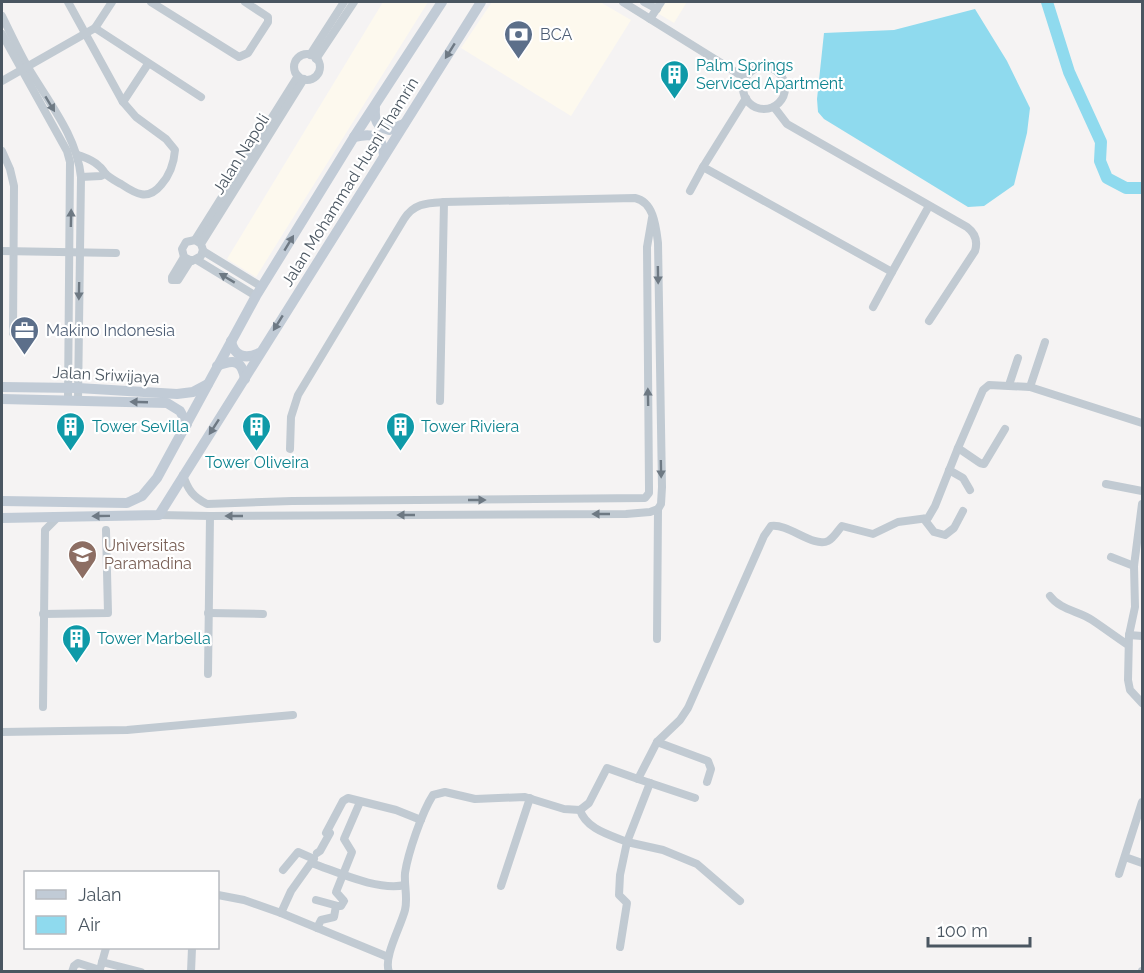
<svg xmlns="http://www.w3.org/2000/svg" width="1144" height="973" font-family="Raleway,sans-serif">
<rect width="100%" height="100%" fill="#f5f3f3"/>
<g fill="#fdf9ee">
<polygon points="383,2 428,2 256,277 227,259"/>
<polygon points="492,2 600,2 631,20 571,116 461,48"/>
<polygon points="639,2 687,2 674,23"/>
</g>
<polygon fill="#8fdaee" points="975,9 1007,61 1030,108 1027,133 1014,185 984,206 968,207 824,119 818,112 817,99 824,33 894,30"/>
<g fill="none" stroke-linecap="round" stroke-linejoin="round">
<polyline stroke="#8fdaee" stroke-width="12" points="1047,2 1069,72 1101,142 1100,161 1107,178 1126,188 1142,188"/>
<g stroke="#c1cad2" stroke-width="8">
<path d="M68 2 123 102 136 117 166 139 175 150C174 163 170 175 161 185 148 201 136 194 121 184 116 181 109 178 105 173 103 171 102 168 99 166 93 160 86 158 78 155"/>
<polyline points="151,2 239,57 248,53 268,22 268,17 245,2"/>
<polyline points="623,2 745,78"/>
<polyline points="644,2 657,9"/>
<path d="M2 16C11 34 19 52 29 69 50 104 77 137 81 177L78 400"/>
<polyline points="650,19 661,2"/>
<polyline points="95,28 201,97"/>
<polyline points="2,34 67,151 70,162 68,400"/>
<circle cx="307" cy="67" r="13"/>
<polyline points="310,55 344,2"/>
<polyline points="316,59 354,2"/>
<circle cx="764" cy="88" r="21"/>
<polyline points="2,81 95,28 112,2"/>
<polyline points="746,98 703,167 892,272 929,206"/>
<polyline points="123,102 148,64"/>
<path d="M774 107 787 124 967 227C975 233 978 241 975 251L929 321"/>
<polyline points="2,151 10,169 14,186 13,333"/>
<polyline points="81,177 101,176 105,174"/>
<polyline points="690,191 703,167"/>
<polyline points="195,240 298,76"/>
<polyline points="201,244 195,240 186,242 182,249 184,257 192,261 201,256 203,250 201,244 304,79"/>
<polyline points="2,251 116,253"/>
<polyline points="203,251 262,287"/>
<polyline points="184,257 172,277 172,280 178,280 190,261"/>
<polyline points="197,260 256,296"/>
<polyline points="873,307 892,272"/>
<polyline points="1009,385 1018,358"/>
<polyline points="1030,387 1045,342"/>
<polyline points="440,401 444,202"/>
<polyline points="958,448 980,463 984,464 1005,429"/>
<path d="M290 449 291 417 298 395 404 219C414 203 427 203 444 202L635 198C654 202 656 227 658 243L662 487 661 504 658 509 657 639"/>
<polyline points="949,470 963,478 970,490"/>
<path d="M183 475C188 490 193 497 207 504L292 501 645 498 649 493V487L647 247 652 218"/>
<polyline points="1106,484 1142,491"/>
<polyline points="1142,504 1134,566 1135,607 1129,635 1128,680 1130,690 1142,703"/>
<polyline points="159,515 210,516 626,514 650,512 658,509"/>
<polyline points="924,519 934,532 945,535 954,528 963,511"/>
<polyline points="1111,557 1134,566"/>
<path d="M1050 596C1060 610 1079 611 1092 620 1104 628 1116 637 1128 645"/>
<polyline points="208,613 263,614"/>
<polyline points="43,614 108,613 106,530"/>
<polyline points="1129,635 1142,636"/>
<polyline points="208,674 210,516"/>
<polyline points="43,707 45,530 58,517"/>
<polyline points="2,732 127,730 293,715"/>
<polyline points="657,742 708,761 711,769 707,782"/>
<polyline points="638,779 695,798"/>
<path d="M580 810C586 829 610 835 627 842L650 783"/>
<polyline points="326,833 343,801 348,798 396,810 421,820"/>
<polyline points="317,853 320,851 330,833 328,831"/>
<polyline points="1125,857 1142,863"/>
<polyline points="283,870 298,852 314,859"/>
<polyline points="1119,874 1142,802"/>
<polyline points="501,886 530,798"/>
<path d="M218 895 244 900 281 913 291 891 311 863C338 872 377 891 405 885"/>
<polyline points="316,900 338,906 341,906 344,901 336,892 352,852 344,839 360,802"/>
<polyline points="281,913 388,957"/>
<polyline points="317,928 321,920 334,917 336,906"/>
<polyline points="620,947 627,903 619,895 620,875 627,842 663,850 697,864 740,901"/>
<polyline points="102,962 141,972"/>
<polyline points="101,966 106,948"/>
<polyline points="72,972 74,966 78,963 100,970"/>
<polyline points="191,972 192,948"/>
<path d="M389 972C383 957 401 926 405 910 408 898 404 886 405 873 408 853 422 812 433 795L445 792 475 799 525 797 564 809 580 810 589 803 607 768 638 779 657 742 680 720 688 708 764 536 771 526C788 523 813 548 828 541 834 538 838 530 842 526L873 534 898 522 928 518 935 506 958 448 983 390 989 385 1030 387 1142 423"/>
<polyline points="1142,972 1142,971"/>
</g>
<g stroke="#c1cbd6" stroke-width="10">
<path d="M375 108C374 120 377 127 389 130L404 124"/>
<path d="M354 137C372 133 382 134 384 155"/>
<path d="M231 341C234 356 245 360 259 353"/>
<path d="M217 366C234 359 242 360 245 379"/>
<polyline points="2,387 78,388 177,394 193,392 208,384"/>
<polyline points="2,399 167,403 180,411 187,424"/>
<polyline points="2,501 127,503 142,496 157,478 256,296 354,137 442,2"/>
<polyline points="2,518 159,515 481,2"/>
</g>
</g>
<defs><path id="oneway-solid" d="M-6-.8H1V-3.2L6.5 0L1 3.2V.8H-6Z" transform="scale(1.5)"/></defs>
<g fill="#6e7984">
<use href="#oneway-solid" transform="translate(450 51) rotate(122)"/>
<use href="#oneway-solid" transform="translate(289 243) rotate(-59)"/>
<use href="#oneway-solid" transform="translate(278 323) rotate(122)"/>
<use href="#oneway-solid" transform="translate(139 402) rotate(-178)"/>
<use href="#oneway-solid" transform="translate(214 427) rotate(123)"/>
<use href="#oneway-solid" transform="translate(101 516) rotate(179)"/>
</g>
<g fill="#6e7983">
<use href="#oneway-solid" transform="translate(50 104) rotate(59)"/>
<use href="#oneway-solid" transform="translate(71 218) rotate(-89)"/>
<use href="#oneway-solid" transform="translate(658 275) rotate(89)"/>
<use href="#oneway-solid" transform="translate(227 278) rotate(-149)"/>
<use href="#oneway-solid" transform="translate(79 291) rotate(91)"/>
<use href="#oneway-solid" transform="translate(648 397) rotate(-91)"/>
<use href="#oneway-solid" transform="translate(661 469) rotate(89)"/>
<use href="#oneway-solid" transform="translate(477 500)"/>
<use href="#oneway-solid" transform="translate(601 514) rotate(180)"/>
<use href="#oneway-solid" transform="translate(406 515) rotate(180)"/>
<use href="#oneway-solid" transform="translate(234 516) rotate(180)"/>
</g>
<defs>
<symbol id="bank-pin" viewBox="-11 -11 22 30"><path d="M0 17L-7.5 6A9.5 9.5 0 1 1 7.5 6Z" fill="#5c6f8a" stroke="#fff"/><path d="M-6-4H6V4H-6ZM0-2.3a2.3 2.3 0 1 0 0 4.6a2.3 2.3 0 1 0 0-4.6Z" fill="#fff"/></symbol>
<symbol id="building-pin" viewBox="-11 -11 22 30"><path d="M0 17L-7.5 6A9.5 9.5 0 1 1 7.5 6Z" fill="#0f9aa8" stroke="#fff"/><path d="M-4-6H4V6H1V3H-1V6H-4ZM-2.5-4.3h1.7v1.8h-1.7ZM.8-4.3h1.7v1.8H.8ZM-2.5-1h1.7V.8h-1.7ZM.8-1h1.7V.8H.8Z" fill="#fff"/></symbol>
<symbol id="office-pin" viewBox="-11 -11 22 30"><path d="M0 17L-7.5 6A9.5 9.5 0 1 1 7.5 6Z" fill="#5c6f8a" stroke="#fff"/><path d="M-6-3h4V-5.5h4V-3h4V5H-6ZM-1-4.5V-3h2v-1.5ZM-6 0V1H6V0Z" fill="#fff"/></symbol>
<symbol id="university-pin" viewBox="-11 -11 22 30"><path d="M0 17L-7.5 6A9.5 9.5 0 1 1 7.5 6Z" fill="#8d6e63" stroke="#fff"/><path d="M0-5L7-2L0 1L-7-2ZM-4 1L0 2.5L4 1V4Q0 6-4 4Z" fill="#fff"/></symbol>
</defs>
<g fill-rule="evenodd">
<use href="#bank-pin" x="502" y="18" width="33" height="45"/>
<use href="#building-pin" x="658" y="58" width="33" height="45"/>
<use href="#office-pin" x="8" y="314" width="33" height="45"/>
<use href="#building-pin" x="54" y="410" width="33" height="45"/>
<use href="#building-pin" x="240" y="410" width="33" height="45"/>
<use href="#building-pin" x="384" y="410" width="33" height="45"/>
<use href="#university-pin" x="66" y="538" width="33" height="45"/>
<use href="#building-pin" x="60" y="622" width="33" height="45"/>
</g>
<g text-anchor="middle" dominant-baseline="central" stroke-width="4.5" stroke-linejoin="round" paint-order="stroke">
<g font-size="16" fill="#4e5e75" stroke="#fff" text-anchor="start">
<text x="540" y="34">BCA</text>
<text x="46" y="330">Makino Indonesia</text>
</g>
<g font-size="16" fill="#0d838f" stroke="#fff" text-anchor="start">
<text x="696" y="65">Palm Springs<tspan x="696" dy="18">Serviced Apartment</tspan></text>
<text x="92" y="426">Tower Sevilla</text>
<text x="421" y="426">Tower Riviera</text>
<text x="257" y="462" text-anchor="middle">Tower Oliveira</text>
<text x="97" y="638">Tower Marbella</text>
</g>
<g font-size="16" fill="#4a5661" stroke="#fff">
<text transform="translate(241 154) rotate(-58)">Jalan Napoli</text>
<text transform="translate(350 182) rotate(-58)">Jalan Mohammad Husni Thamrin</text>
<text transform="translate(106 375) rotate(3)">Jalan Sriwijaya</text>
</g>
<g font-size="16" fill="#785e54" stroke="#fff" text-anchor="start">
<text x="104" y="545">Universitas<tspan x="104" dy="18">Paramadina</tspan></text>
</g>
</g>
<rect width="1144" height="973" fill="none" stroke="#4a5661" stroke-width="6"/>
<rect x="24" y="871" width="195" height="78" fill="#ffffff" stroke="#b7bbc0" stroke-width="1.5"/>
<rect x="36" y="890" width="30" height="9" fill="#c1cbd6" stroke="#b7bbc0" stroke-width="1.5"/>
<text x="78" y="901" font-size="18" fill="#4a5661">Jalan</text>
<rect x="36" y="916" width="30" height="18" fill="#8fdaee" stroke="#b7bbc0" stroke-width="1.5"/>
<text x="78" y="931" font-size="18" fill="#4a5661">Air</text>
<path d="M928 937v9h102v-9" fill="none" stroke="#4a5661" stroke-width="3"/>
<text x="937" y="937" font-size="18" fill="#4a5661" stroke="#ffffff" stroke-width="4.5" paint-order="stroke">100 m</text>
</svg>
